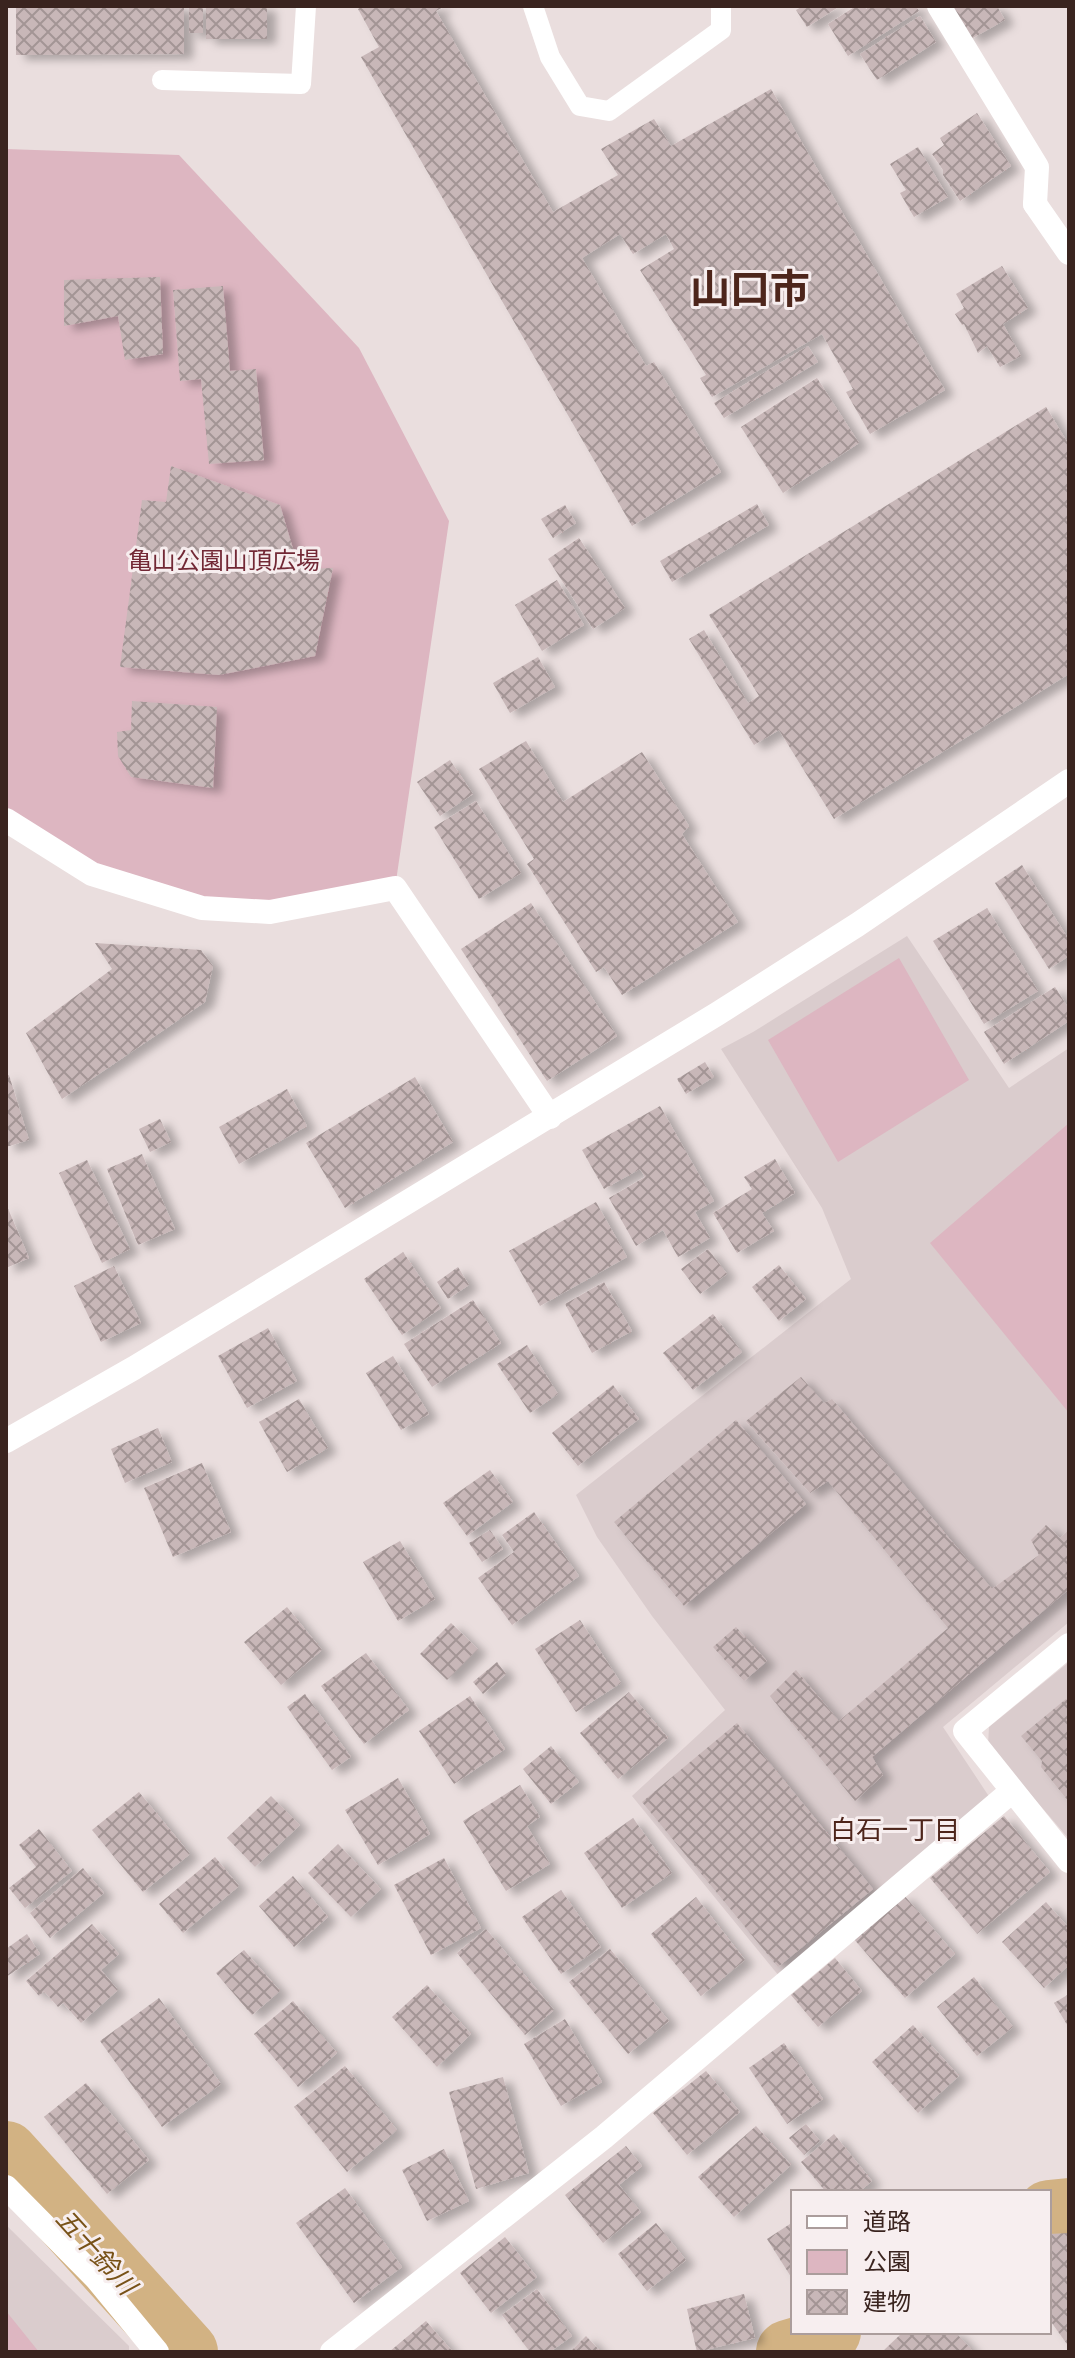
<svg xmlns="http://www.w3.org/2000/svg" width="1075" height="2358" font-family="Jost,'Noto Sans JP',sans-serif">
<defs>
<pattern id="building-cross-hatch" width="8" height="8" patternUnits="userSpaceOnUse" patternTransform="scale(2)"><rect width="8" height="8" fill="#c8b7b8"/><path d="M0 0l8 8M0 8l8-8" fill="none" stroke="#a39595"/></pattern>
<filter id="shadow"><feDropShadow dx="9" dy="5" stdDeviation="4" flood-color="#0004"/></filter>
</defs>
<rect width="100%" height="100%" fill="#eadede"/>
<g fill="#dacccd">
<polygon points="907,936 1009,1088 1069,1048 1069,1622 943,1727 990,1798 779,1976 632,1796 725,1710 652,1616 597,1537 576,1495 851,1279 822,1208 721,1049 753,1032"/>
<polygon points="1069,1662 1069,1839 988,1745 989,1727"/>
<polygon points="6,2225 129,2346 129,2352 6,2352"/>
</g>
<g fill="#ddb6c1">
<polygon points="6,149 179,155 359,348 449,521 395,888 270,912 92,874 6,820"/>
<polygon points="899,958 969,1080 838,1162 768,1040"/>
<polygon points="1069,1123 1069,1413 930,1243"/>
<polygon points="6,2311 39,2352 6,2352"/>
</g>
<g fill="none" stroke-linecap="round" stroke-linejoin="round">
<g stroke="#d2b283" stroke-width="64">
<polyline points="6,2153 186,2352"/>
<polyline points="1049,2212 1069,2210"/>
<polyline points="788,2352 808,2346 829,2332"/>
</g>
</g>
<g fill="url(#building-cross-hatch)" filter="url(#shadow)">
<polygon points="16,6 184,6 184,54 16,55"/>
<rect x="189" y="6" width="14" height="27"/>
<rect x="206" y="6" width="61" height="33"/>
<polygon points="363,6 445,6 436,11 553,212 618,175 601,149 654,119 671,146 771,89 945,390 870,434 846,392 853,389 822,334 712,397 700,378 706,375 640,270 674,249 666,234 633,254 620,234 582,258 646,366 654,362 721,472 632,526 361,57 379,47 358,9"/>
<polygon points="803,6 840,6 807,27 796,10"/>
<polygon points="856,6 865,6 866,9 870,6 916,6 919,11 848,56 828,24"/>
<polygon points="952,6 997,6 1005,20 971,39"/>
<polygon points="920,16 936,42 877,80 860,54"/>
<polygon points="977,113 1011,166 960,201 943,175 943,170 932,154 944,145 940,138"/>
<polygon points="918,147 948,197 914,217 900,193 906,190 890,164"/>
<polygon points="1002,266 1028,308 1003,324 1021,356 1000,367 987,346 978,353 964,324 962,325 955,314 964,308 956,294"/>
<polygon points="160,277 163,354 125,360 118,316 64,326 64,280"/>
<polygon points="223,286 230,371 256,369 264,460 209,464 201,379 180,381 173,290"/>
<polygon points="808,346 818,362 724,418 714,403"/>
<polygon points="817,378 859,443 783,493 741,427"/>
<polygon points="1046,407 1069,445 1069,674 834,819 779,730 754,745 689,639 704,630 748,703 759,696 709,615"/>
<polygon points="171,466 280,505 299,569 333,568 315,656 219,675 120,667 142,500 166,502"/>
<polygon points="757,504 769,525 672,582 660,561"/>
<polygon points="565,505 576,523 553,538 541,519"/>
<polygon points="579,538 625,608 593,629 548,559"/>
<polygon points="557,580 584,625 542,651 515,605"/>
<polygon points="538,657 555,687 510,713 493,683"/>
<polygon points="132,701 217,707 213,788 131,777 118,756 117,732 131,730"/>
<polygon points="526,741 563,802 642,752 689,826 682,834 738,922 622,995 604,967 596,972 527,864 534,859 479,769"/>
<polygon points="450,760 473,794 440,816 417,782"/>
<polygon points="476,801 521,873 479,899 434,827"/>
<polygon points="1022,865 1069,940 1069,956 1049,969 995,883"/>
<polygon points="531,903 617,1036 547,1081 461,949"/>
<polygon points="987,908 1038,991 984,1024 933,941"/>
<polygon points="95,943 201,950 213,966 205,1002 62,1099 26,1033 112,969"/>
<polygon points="1055,987 1069,1009 1069,1021 1004,1064 984,1032"/>
<polygon points="705,1062 714,1077 686,1094 677,1079"/>
<polygon points="9,1075 29,1140 6,1147 6,1076"/>
<polygon points="415,1077 453,1142 345,1208 306,1143"/>
<polygon points="287,1089 307,1126 239,1164 219,1127"/>
<polygon points="660,1106 714,1201 695,1212 710,1238 678,1257 663,1230 636,1246 609,1198 645,1177 640,1169 604,1189 582,1150"/>
<polygon points="160,1119 171,1142 150,1152 139,1129"/>
<polygon points="142,1154 175,1229 138,1245 107,1169"/>
<polygon points="775,1159 795,1193 762,1213 774,1231 737,1253 713,1213 752,1189 744,1177"/>
<polygon points="87,1160 130,1249 102,1263 59,1173"/>
<polygon points="596,1202 627,1257 540,1306 509,1251"/>
<polygon points="6,1204 29,1258 6,1268"/>
<polygon points="708,1249 727,1274 700,1294 681,1269"/>
<polygon points="403,1252 441,1308 402,1335 364,1279"/>
<polygon points="779,1265 806,1299 779,1321 752,1287"/>
<polygon points="114,1266 141,1323 101,1342 74,1286"/>
<polygon points="458,1267 469,1285 448,1299 437,1282"/>
<polygon points="604,1282 632,1331 592,1353 565,1304"/>
<polygon points="473,1300 501,1343 432,1387 404,1344"/>
<polygon points="713,1314 742,1352 693,1390 663,1353"/>
<polygon points="268,1328 297,1381 247,1408 218,1356"/>
<polygon points="527,1345 558,1394 530,1413 497,1364"/>
<polygon points="393,1356 429,1414 401,1430 366,1373"/>
<polygon points="801,1377 824,1403 832,1399 992,1589 1039,1555 1031,1540 1046,1525 1060,1538 1069,1530 1069,1589 872,1757 883,1775 855,1801 770,1696 796,1670 839,1721 948,1628 828,1481 810,1493 746,1421"/>
<polygon points="613,1385 639,1419 578,1466 552,1433"/>
<polygon points="299,1399 328,1448 287,1472 259,1422"/>
<polygon points="736,1420 806,1504 684,1606 614,1522"/>
<polygon points="158,1428 172,1462 125,1483 111,1449"/>
<polygon points="202,1463 231,1532 173,1557 144,1488"/>
<polygon points="490,1470 513,1502 467,1536 443,1503"/>
<polygon points="534,1512 579,1576 512,1625 478,1578 514,1552 502,1535"/>
<polygon points="490,1530 503,1549 482,1562 469,1543"/>
<polygon points="400,1541 435,1599 398,1621 363,1562"/>
<polygon points="287,1607 322,1650 281,1685 244,1642"/>
<polygon points="580,1620 621,1683 576,1712 535,1649"/>
<polygon points="451,1623 478,1649 447,1680 420,1654"/>
<polygon points="736,1627 767,1661 744,1681 713,1647"/>
<polygon points="366,1653 409,1710 364,1744 321,1686"/>
<polygon points="497,1662 506,1674 483,1694 473,1682"/>
<polygon points="629,1692 668,1738 618,1779 580,1733"/>
<polygon points="305,1694 351,1757 332,1770 287,1707"/>
<polygon points="470,1696 505,1749 454,1784 419,1731"/>
<polygon points="1066,1699 1069,1702 1069,1802 1041,1767 1042,1761 1021,1736"/>
<polygon points="737,1723 873,1889 778,1967 642,1802"/>
<polygon points="551,1746 579,1782 551,1804 523,1769"/>
<polygon points="398,1778 430,1834 378,1865 345,1810"/>
<polygon points="520,1785 540,1817 527,1826 550,1864 506,1891 463,1821"/>
<polygon points="139,1792 190,1854 143,1892 92,1830"/>
<polygon points="271,1796 300,1825 255,1867 227,1838"/>
<polygon points="1004,1816 1050,1872 977,1934 930,1878"/>
<polygon points="633,1818 672,1873 622,1908 584,1853"/>
<polygon points="39,1829 72,1871 25,1908 9,1888 36,1867 19,1845"/>
<polygon points="338,1844 381,1889 351,1917 308,1873"/>
<polygon points="215,1857 239,1886 183,1933 159,1904"/>
<polygon points="444,1858 481,1928 431,1955 394,1885"/>
<polygon points="83,1868 104,1893 50,1938 30,1913"/>
<polygon points="293,1876 328,1917 294,1947 259,1906"/>
<polygon points="561,1890 601,1947 561,1974 522,1917"/>
<polygon points="903,1894 955,1954 905,1998 853,1938"/>
<polygon points="696,1897 745,1960 701,1996 651,1934"/>
<polygon points="1046,1902 1069,1928 1069,1965 1044,1988 1002,1942"/>
<polygon points="92,1924 119,1954 101,1970 118,1990 81,2023 63,2003 58,2007 44,1991 39,1996 26,1981"/>
<polygon points="486,1929 554,2010 525,2035 457,1953"/>
<polygon points="27,1934 40,1954 6,1977 6,1949"/>
<polygon points="610,1949 669,2021 628,2054 569,1982"/>
<polygon points="244,1950 280,1991 252,2015 216,1973"/>
<polygon points="835,1958 862,1991 818,2027 791,1995"/>
<polygon points="974,1977 1013,2027 977,2056 937,2007"/>
<polygon points="427,1985 471,2034 437,2067 392,2017"/>
<polygon points="1069,1994 1069,2028 1054,2003"/>
<polygon points="159,1998 221,2084 162,2127 100,2041"/>
<polygon points="293,2001 337,2053 298,2087 254,2034"/>
<polygon points="565,2019 602,2082 561,2106 524,2044"/>
<polygon points="913,2025 959,2076 918,2113 872,2062"/>
<polygon points="784,2043 823,2099 787,2124 749,2068"/>
<polygon points="345,2066 397,2130 347,2172 294,2107"/>
<polygon points="706,2071 740,2112 687,2155 653,2113"/>
<polygon points="503,2077 529,2173 476,2189 449,2092"/>
<polygon points="86,2083 149,2160 107,2194 44,2117"/>
<polygon points="806,2124 820,2141 804,2155 789,2138"/>
<polygon points="756,2126 791,2165 734,2217 698,2177"/>
<polygon points="834,2134 872,2181 859,2192 826,2192 801,2162"/>
<polygon points="626,2146 642,2166 619,2185 641,2212 603,2243 565,2195"/>
<polygon points="444,2149 469,2201 427,2221 402,2170"/>
<polygon points="345,2188 402,2267 354,2303 296,2223"/>
<polygon points="793,2222 793,2280 767,2239"/>
<polygon points="656,2223 686,2260 647,2291 618,2254"/>
<polygon points="1069,2233 1069,2347 1049,2319 1049,2234"/>
<polygon points="505,2237 537,2277 491,2313 460,2273"/>
<polygon points="537,2289 572,2336 550,2352 530,2352 502,2315"/>
<polygon points="744,2294 755,2338 697,2352 687,2309"/>
<polygon points="426,2321 453,2352 389,2352"/>
<polygon points="903,2332 955,2332 974,2352 882,2352"/>
<polygon points="586,2336 601,2352 570,2352"/>
</g>
<g fill="none" stroke-linecap="round" stroke-linejoin="round">
<g stroke="#fff" stroke-width="20">
<polyline points="533,6 550,57 580,106 609,111 721,30 721,6"/>
<polyline points="162,80 301,84 306,6"/>
</g>
<g stroke="#fff" stroke-width="24">
<polyline points="939,6 1037,167 1035,204"/>
<polyline points="6,820 92,874 202,908 270,912 395,888 550,1117"/>
<polyline points="1069,1645 965,1731 1069,1861"/>
<polyline points="6,2187 96,2278 157,2352"/>
<polyline points="332,2352 604,2137 1012,1791"/>
</g>
<g stroke="#fff" stroke-width="24">
<polyline points="1035,204 1069,253"/>
<polyline points="6,1441 134,1368 717,1014 857,925 1069,781"/>
</g>
</g>
<g text-anchor="middle" dominant-baseline="central" stroke-width="6" stroke-linejoin="round" paint-order="stroke">
<g font-size="24" fill="#722835" stroke="#f7eeef">
<text x="224" y="560">亀山公園山頂広場</text>
</g>
<g font-size="26" fill="#4d251b" stroke="#f7eeef">
<text x="895" y="1830">白石一丁目</text>
</g>
<g font-size="26" font-style="italic" fill="#785218" stroke="#f7eeef">
<text transform="translate(96 2252) rotate(48)">五十鈴川</text>
</g>
<g font-size="40" font-weight="bold" fill="#4d251b" stroke="#f7eeef">
<text x="750" y="289">山口市</text>
</g>
</g>
<rect width="1075" height="2358" fill="none" stroke="#3a241f" stroke-width="16"/>
<rect x="791" y="2190" width="260" height="144" fill="#f7eeef" stroke="#ab9d9c" stroke-width="2"/>
<rect x="807" y="2216" width="40" height="12" fill="#ffffff" stroke="#ab9d9c" stroke-width="2"/>
<text x="863" y="2230" font-size="24" fill="#3a241f">道路</text>
<rect x="807" y="2250" width="40" height="24" fill="#ddb6c1" stroke="#ab9d9c" stroke-width="2"/>
<text x="863" y="2270" font-size="24" fill="#3a241f">公園</text>
<rect x="807" y="2290" width="40" height="24" fill="url(#building-cross-hatch)" stroke="#ab9d9c" stroke-width="2"/>
<text x="863" y="2310" font-size="24" fill="#3a241f">建物</text>
</svg>
